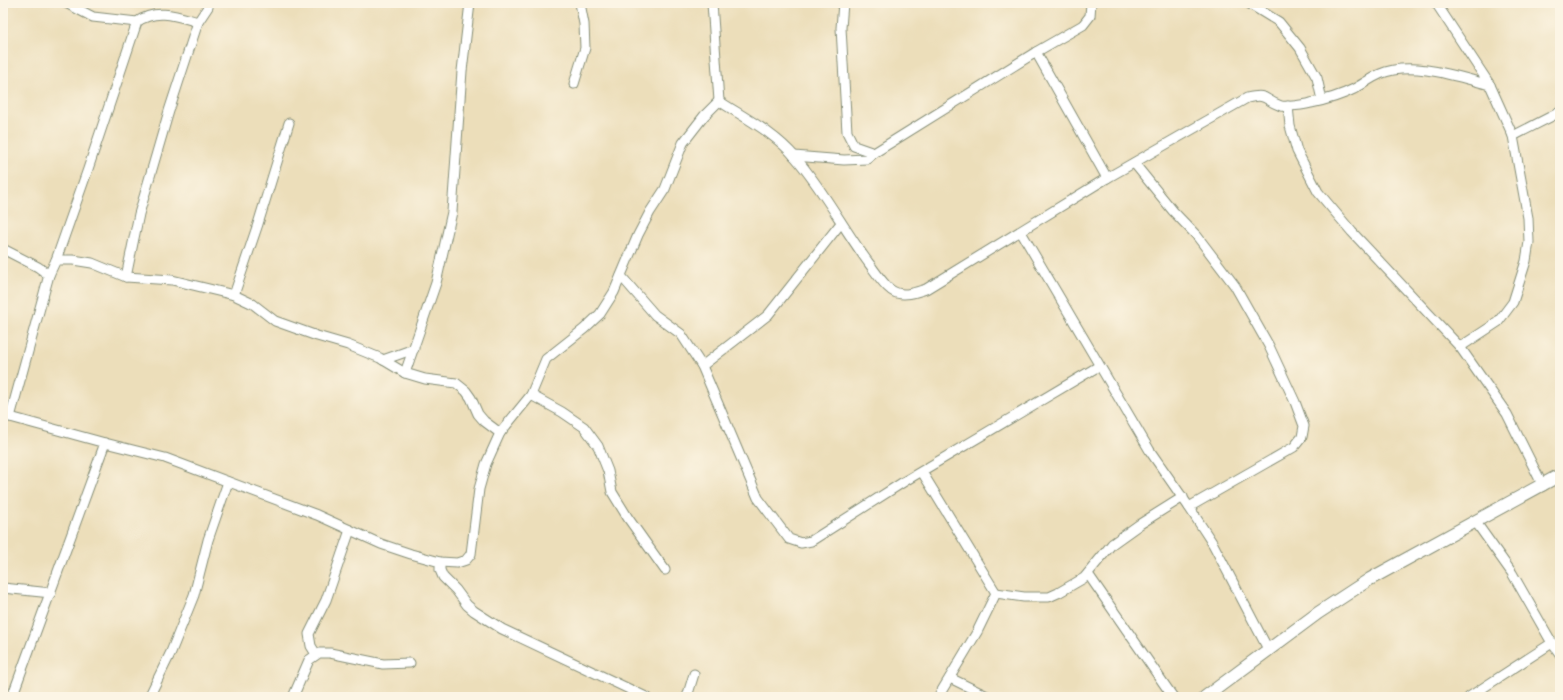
<svg xmlns="http://www.w3.org/2000/svg" width="1563" height="700" font-family="Alegreya,serif">
<rect width="100%" height="100%" fill="#fcf5e5"/>
<filter id="ink" filterUnits="userSpaceOnUse"><feTurbulence type="fractalNoise" baseFrequency=".025" numOctaves="2"/><feDisplacementMap in="SourceGraphic" scale="8" xChannelSelector="R" yChannelSelector="G"/><feConvolveMatrix kernelMatrix="1 2 1 2 8 2 1 2 1" color-interpolation-filters="sRGB"/></filter>
<filter id="wash" filterUnits="userSpaceOnUse"><feTurbulence type="fractalNoise" baseFrequency=".012" numOctaves="4" result="noise"/><feDisplacementMap in="SourceGraphic" scale="16" xChannelSelector="R" yChannelSelector="G"/><feGaussianBlur stdDeviation="0.9" result="paint"/><feColorMatrix in="noise" values="0 0 0 0 0 0 0 0 0 0 0 0 0 0 0 0 0 1.4 0 .05"/><feComposite in="paint" operator="in"/></filter>
<g filter="url(#wash)">
<rect width="100%" height="100%" fill="#ecdeba"/>
</g>
<g filter="url(#ink)">
<g fill="none" stroke-linecap="round" stroke-linejoin="round">
<defs>
<g id="minor">
<polyline points="66,3 93,17 137,22"/>
<path d="M712 3 719 101C745 118 775 133 795 157 823 189 843 228 868 262 875 271 882 283 891 290 902 298 916 292 926 289L1107 178 1247 98C1269 93 1263 100 1281 106 1286 107 1305 105 1311 103 1326 100 1340 96 1354 89 1363 84 1371 78 1380 74 1411 60 1459 77 1490 85"/>
<polyline points="843,3 841,28 847,132 854,146 874,153"/>
<polyline points="1248,3 1279,22 1300,48 1317,78 1322,100"/>
<polyline points="1436,3 1490,85 1513,136 1528,218 1529,242 1526,261 1513,302 1498,322 1460,347"/>
<polyline points="1036,52 1107,178"/>
<polyline points="574,84 585,48 584,24 580,3"/>
<polyline points="1288,106 1290,126 1297,151 1318,192 1352,232 1460,347 1507,414 1543,486"/>
<polyline points="1513,136 1560,112"/>
<polyline points="794,156 844,160 867,159 874,153 1036,52 1083,25 1090,16 1091,3"/>
<polyline points="1134,163 1173,211 1197,236 1235,286 1269,346 1295,402 1304,426 1302,437 1294,447 1189,507"/>
<polyline points="1021,232 1150,451 1189,507 1213,544 1269,651"/>
<polyline points="3,249 38,267 49,275"/>
<polyline points="56,260 73,260 92,263 126,277 172,280 234,295 253,304 275,321 317,336 348,345 380,358 405,373 425,379 456,383 466,391 471,398 478,414 484,421 500,433"/>
<polyline points="621,276 655,315 681,334 702,366 758,498 789,539 801,543 811,541 905,481 1099,366"/>
<polyline points="126,277 139,214 169,111 198,22 208,7 209,3"/>
<polyline points="234,295 258,224 289,123"/>
<polyline points="383,360 414,349"/>
<polyline points="702,366 768,315 841,223"/>
<polyline points="405,373 436,283 452,212 462,71 470,3"/>
<polyline points="531,395 562,412 584,427 598,446 608,471 612,492 628,518 665,570"/>
<polyline points="3,415 105,443 165,458 317,515 381,544 411,554 440,562 457,563 466,560 471,554 479,489 486,464 500,433 531,395 546,359 584,329 600,314 614,292 638,235 650,212 665,189 683,143 704,116 719,101"/>
<path d="M10 417 49 275 56 260 88 169 137 22C156 8 177 16 198 22"/>
<polyline points="922,472 996,593"/>
<polyline points="1475,521 1512,573 1552,643 1560,654"/>
<polyline points="440,562 440,570 443,577 456,590 467,605 474,611 502,629 646,697"/>
<polyline points="1088,574 1173,697"/>
<polyline points="3,588 51,593"/>
<polyline points="996,593 1024,597 1049,597 1058,593 1084,578 1112,544 1140,524 1183,497"/>
<polyline points="316,654 311,646 309,634 326,600 350,530"/>
<polyline points="950,678 989,697"/>
<polyline points="12,697 105,443"/>
<polyline points="149,697 171,652 194,595 208,540 228,482"/>
<polyline points="293,697 309,660 319,653 330,653 383,664 410,663"/>
<polyline points="687,697 694,674"/>
<polyline points="938,697 977,632 996,593"/>
<polyline points="1469,697 1552,643"/>
</g>
<polyline id="tertiary" points="1205,697 1318,613 1370,579 1560,475"/>
</defs>
<use href="#minor" stroke="#868e77" stroke-width="11"/>
<use href="#tertiary" stroke="#868e77" stroke-width="14"/>
<use href="#minor" stroke="#fff" stroke-width="9"/>
<use href="#tertiary" stroke="#fff" stroke-width="12"/>
</g>
</g>
<rect width="1563" height="700" fill="none" stroke="#fcf5e5" stroke-width="16"/>
</svg>
